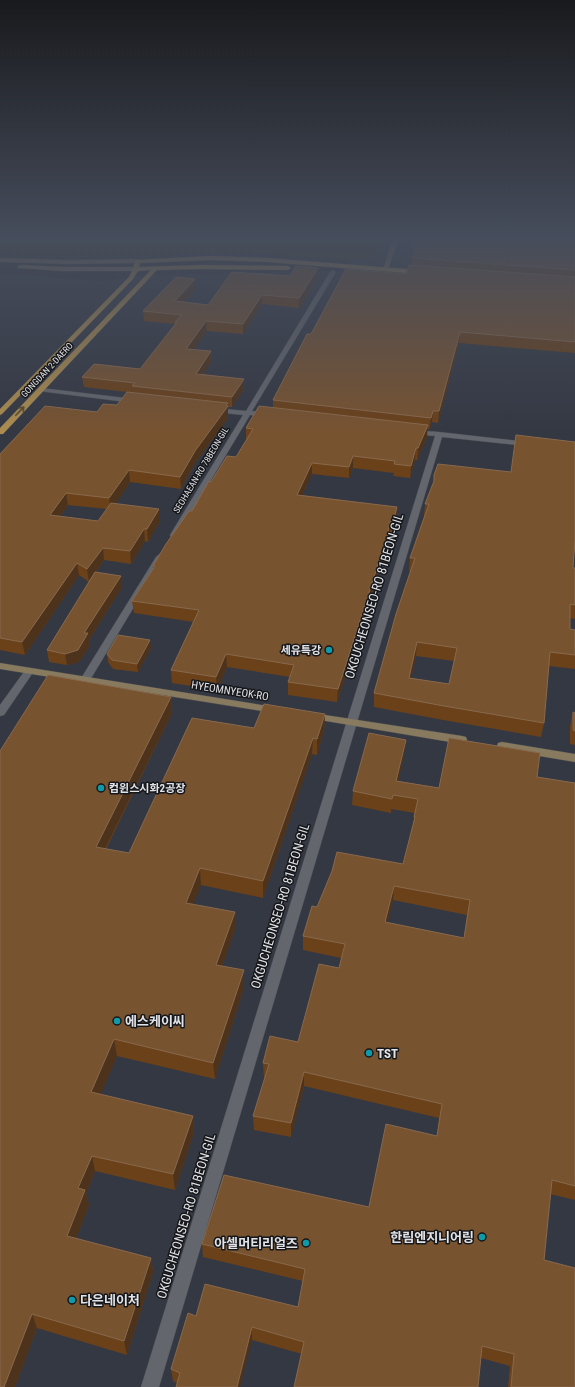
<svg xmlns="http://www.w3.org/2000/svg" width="575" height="1387" font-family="'Roboto Condensed','Noto Sans KR',sans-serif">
<rect width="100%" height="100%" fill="#2d2f35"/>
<polygon fill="#343843" points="364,240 575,240 575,1387 0,1387 0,273 101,281 146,275 341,271"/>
<polygon fill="#3c4313" points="0,240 383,240 379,253 367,259 339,259 265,254 27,255 0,253"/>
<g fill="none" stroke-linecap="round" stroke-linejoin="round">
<defs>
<g id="street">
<polygon points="333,270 336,272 252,411 267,413 271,415 267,417 250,415 178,535 174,537 171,537 170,535 243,415 215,412 212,410 215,408 246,411 330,272"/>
<polygon points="41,388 134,399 137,401 134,403 39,391 39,389"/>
<polygon points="411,430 439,432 527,442 531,444 527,446 442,437 159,1387 141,1387 435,436 411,434"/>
<polygon points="160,554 164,557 90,680 88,682 82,682 80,680 156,557"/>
<polygon points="29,668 34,671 4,715 0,716 0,705 26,669"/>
</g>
<g id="secondary">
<polygon points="392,240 398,240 388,270 383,271"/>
<polygon points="0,258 69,260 137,259 140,261 137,263 69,264 0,262"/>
<polygon points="20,265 64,267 136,267 139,269 136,271 64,271 18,268 18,266"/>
<polygon points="0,663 274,707 279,710 274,713 0,669"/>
<polygon points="312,713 462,736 466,737 467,740 466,743 462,744 308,718 307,716"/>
<polygon points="502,742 575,754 575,762 498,749 497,746 498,743"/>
</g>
<polygon id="primary" points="211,256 267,258 419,270 422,272 419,274 267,262 211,260 140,263 139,267 202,265 288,266 291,268 288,270 202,269 157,270 3,434 0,434 0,428 151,270 138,271 133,279 2,414 0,415 0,409 129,277 133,269 135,260"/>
</defs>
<use href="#street" stroke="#4a4c52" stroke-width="1"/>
<use href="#secondary" stroke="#4a4c52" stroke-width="1"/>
<use href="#primary" stroke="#4a4c52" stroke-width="1"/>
<use href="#street" fill="#63666d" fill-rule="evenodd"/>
<use href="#secondary" fill="#887a5e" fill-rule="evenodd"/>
<use href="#primary" fill="#ad8d4f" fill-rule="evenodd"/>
</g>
<g fill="#6b411a" fill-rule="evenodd">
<polygon points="575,240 575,353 459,343 438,423 432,422 429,429 427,429 427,437 417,460 415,460 410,478 393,476 394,473 353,468 349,478 312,474 302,495 397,507 396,519 392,534 390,534 383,565 381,565 337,702 288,695 288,682 290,677 227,667 217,690 172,683 171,670 194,622 134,613 132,601 153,569 153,566 192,511 211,482 236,457 247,439 246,439 246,428 273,408 273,400 311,334 406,274 411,265 412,258"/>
<path d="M318 268V277L299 308 262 304 243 334 207 331 193 350 211 351 212 361 203 374 244 379V389L232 407H228V418L195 463 181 489 130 482 115 504 160 521 148 542 145 541 131 564 104 560 96 572 122 587 89 640 90 645 79 662 67 665 49 662 47 650 89 582 79 575 25 655 0 650V454L117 405 127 392 84 387 82 377 140 369 175 325V324L144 321 143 311 196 288 184 302 208 305 290 276ZM68 505 107 509 98 521 60 516Z"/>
<path d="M575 442V553L574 552 573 568H575V619L570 618V629L575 630V669L549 666 544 723 541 737 443 720 374 707V693L410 571H409L410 558 424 516 425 504 433 484 434 475 511 472ZM416 656 454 661 449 684 411 678Z"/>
<polygon points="151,648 138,672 113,669 108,662 107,654"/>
<polygon points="171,697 172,713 106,849 129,853 254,728 325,714 324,730 317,755 312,754 263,898 201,885 193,904 235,929 222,966 244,987 215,1079 117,1056 100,1094 193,1116 194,1132 175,1190 95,1171 86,1194 89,1205 76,1238 151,1258 153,1272 127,1355 37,1328 15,1387 0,1387 0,751"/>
<polygon points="573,712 575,713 575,745 570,744 570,726"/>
<path d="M404 754 398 781 439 788 537 777 575 783V1200L550 1194 544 1260 575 1387H508L510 1366 481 1358 302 1354 252 1340 177 1383 173 1381 171 1369 196 1316 298 1307 303 1281 203 1257 202 1244 369 1207 437 1136 439 1118 304 1086 291 1137 254 1130 253 1116 265 1077H264L263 1063 298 1042 339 968 341 958 303 950V936L317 907 403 864 413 825 415 813 391 809V813L352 805 353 791ZM393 900 467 915 464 938 387 923Z"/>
</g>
<g fill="#4d331c">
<polygon points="318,268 318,277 299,308 299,298"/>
<polygon points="195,279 196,288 176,310 175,301"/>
<polygon points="262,295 262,304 243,334 243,324"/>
<polygon points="206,321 207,331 187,359 186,349"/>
<polygon points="460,332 459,343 438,423 439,411"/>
<polygon points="211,351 212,361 196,384 196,374"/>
<polygon points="244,379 244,389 232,407 232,397"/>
<polygon points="228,403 228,418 195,463 181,489 180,477 195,451"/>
<polygon points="433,411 432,422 429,429 431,418"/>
<polygon points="428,425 427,437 417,460 418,448"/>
<polygon points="416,448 415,460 410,478 411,466"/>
<polygon points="353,456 353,468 349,478 349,467"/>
<polygon points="312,463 312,474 297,506 297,495"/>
<polygon points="129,470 130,482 111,510 109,498"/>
<polygon points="66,493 68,505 51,528 50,515"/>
<polygon points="397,507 396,519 392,534 393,522"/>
<polygon points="159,509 160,521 148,542 147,529"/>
<polygon points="390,522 390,534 383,565 384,552"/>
<polygon points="144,529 145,541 131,564 130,551"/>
<polygon points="103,548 104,560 89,582 87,569"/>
<polygon points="382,552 381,565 337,702 338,689"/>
<polygon points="77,563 79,575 25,655 22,642"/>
<polygon points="121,576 122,587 89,640 90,645 79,662 67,665 65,654 84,633"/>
<polygon points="150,640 151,648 138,672 137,664"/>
<polygon points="417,642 416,656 408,692 409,678"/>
<polygon points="226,654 227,667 217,690 216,677"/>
<polygon points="171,697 172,713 98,863 96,847"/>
<polygon points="325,714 324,730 317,755 317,739"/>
<polygon points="313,738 312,754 263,898 263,881"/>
<polygon points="406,740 404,754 395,796 396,781"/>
<polygon points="200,868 201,885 188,919 186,903"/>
<polygon points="394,886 393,900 384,937 385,922"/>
<polygon points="235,912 235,929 217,981 216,965"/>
<polygon points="244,970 244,987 215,1079 213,1063"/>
<polygon points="114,1039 117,1056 95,1108 91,1092"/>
<polygon points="304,1072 304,1086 291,1137 291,1123"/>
<polygon points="193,1116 194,1132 175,1190 173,1174"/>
<polygon points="92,1156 95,1171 86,1194 89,1205 71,1251 67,1236 78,1188"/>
<polygon points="151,1258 153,1272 127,1355 124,1341"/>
<polygon points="32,1314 37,1328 15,1387 4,1387"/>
<polygon points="252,1327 252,1340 240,1387 237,1387"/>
</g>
<g fill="#785330" stroke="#88694d" fill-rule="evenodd">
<polygon points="418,240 575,240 575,270 412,258"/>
<polygon points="409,265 575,277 575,342 460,332 439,411 433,411 431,418 273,400 307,334 311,334 346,269 406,274"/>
<polygon points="296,266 318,268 299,298 262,295 243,324 206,321 186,349 211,351 196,374 244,379 232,397 132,386 135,383 82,377 94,364 140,369 177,322 175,322 182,315 143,311 176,277 195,279 175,301 208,305 232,272 290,276"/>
<polygon points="127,392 228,403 226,405 228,406 195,451 180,477 129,470 109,498 66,493 50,515 98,521 111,503 159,509 147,529 144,529 130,551 103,548 87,569 77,563 22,642 0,638 0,454 45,406 97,412 103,404 117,405"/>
<polygon points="259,406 428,425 418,448 416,448 411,466 394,464 395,461 353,456 349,467 312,463 297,495 397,507 393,522 390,522 384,552 382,552 338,689 288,682 294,665 226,654 216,677 171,670 199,610 132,601 155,566 153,566 166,544 189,511 192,511 209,481 211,482 227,456 236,457 253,429 246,428"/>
<path d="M516 435 575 442V539L573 568H575V605L570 604V629L575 630V655L550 652 544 723 444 706 374 693 396 614 415 558H410L429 504H425L434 481V475L438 464 511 472ZM417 642 457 648 449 684 409 678Z"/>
<polygon points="95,572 121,576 84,633 88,633 78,650 65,654 47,650"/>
<polygon points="118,635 150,640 137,664 112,660 107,654"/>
<polygon points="48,675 171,697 96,847 129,853 192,718 254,728 264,704 325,714 317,739 313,738 263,881 200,868 186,903 235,912 216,965 244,970 213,1063 114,1039 91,1092 193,1116 173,1174 92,1156 78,1188 85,1190 67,1236 151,1258 124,1341 32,1314 4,1387 0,1387 0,751"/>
<polygon points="573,712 575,713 575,731 573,730"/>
<path d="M369 733 406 740 396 781 439 788 449 738 540 753 537 777 575 783V1186L552 1180 544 1260 575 1268V1387H511L514 1354 482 1346 478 1387H294L304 1342 252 1327 237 1387H176L180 1373 171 1369 188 1313 196 1316 205 1284 298 1307 305 1269 202 1244 224 1175 369 1207 386 1124 437 1136 442 1104 304 1072 291 1123 253 1116 269 1064 263 1063 270 1036 298 1042 319 964 339 968 345 944 303 936 312 906 317 907 332 871 337 852 403 864 415 817H414L418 799 393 795 392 799 353 791ZM394 886 470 900 464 938 385 922Z"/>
</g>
<defs><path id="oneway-shaft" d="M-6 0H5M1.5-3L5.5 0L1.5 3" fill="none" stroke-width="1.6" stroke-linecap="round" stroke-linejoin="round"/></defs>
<use stroke="#5a4c32" href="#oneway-shaft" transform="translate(20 411) rotate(-46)"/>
<linearGradient id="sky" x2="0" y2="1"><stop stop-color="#191a1d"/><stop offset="0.55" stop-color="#464d5c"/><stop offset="1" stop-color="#464d5c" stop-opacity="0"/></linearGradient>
<rect width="575" height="434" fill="url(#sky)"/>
<g fill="#0f9aa8" stroke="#16171a" stroke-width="1.5">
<circle cx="329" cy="650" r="4"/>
<circle cx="101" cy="788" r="4"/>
<circle cx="117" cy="1021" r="4"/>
<circle cx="369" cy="1053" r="4"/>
<circle cx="482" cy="1237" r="4"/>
<circle cx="306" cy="1243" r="4"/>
<circle cx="72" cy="1300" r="4"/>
</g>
<g text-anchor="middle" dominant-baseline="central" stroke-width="3" stroke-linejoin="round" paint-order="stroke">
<g font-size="9" fill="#e1e3e7" stroke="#16171a">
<text transform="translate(47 370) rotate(-47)">GONGDAN 2-DAERO</text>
<text transform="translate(201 470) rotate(-59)">SEOHAEAN-RO 78BEON-GIL</text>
</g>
<g font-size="11" font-weight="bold" fill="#e1e3e7" stroke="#16171a" text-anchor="end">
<text x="321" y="650">세유특강</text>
<text x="109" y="788" text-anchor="start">컴윈스시화2공장</text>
</g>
<g font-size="11" fill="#e1e3e7" stroke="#16171a">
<text transform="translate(230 691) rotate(9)">HYEOMNYEOK-RO</text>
</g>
<g font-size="13" fill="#e1e3e7" stroke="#16171a">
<text transform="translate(374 596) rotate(-73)">OKGUCHEONSEO-RO 81BEON-GIL</text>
<text transform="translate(280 906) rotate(-73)">OKGUCHEONSEO-RO 81BEON-GIL</text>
<text transform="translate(186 1216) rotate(-73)">OKGUCHEONSEO-RO 81BEON-GIL</text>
</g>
<g font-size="13" font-weight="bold" fill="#e1e3e7" stroke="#16171a" text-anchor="start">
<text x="125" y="1021">에스케이씨</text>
<text x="377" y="1053">TST</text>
<text x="474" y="1237" text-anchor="end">한림엔지니어링</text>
<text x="298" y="1243" text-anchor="end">아셀머티리얼즈</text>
<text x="80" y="1300">다은네이처</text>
</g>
</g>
</svg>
